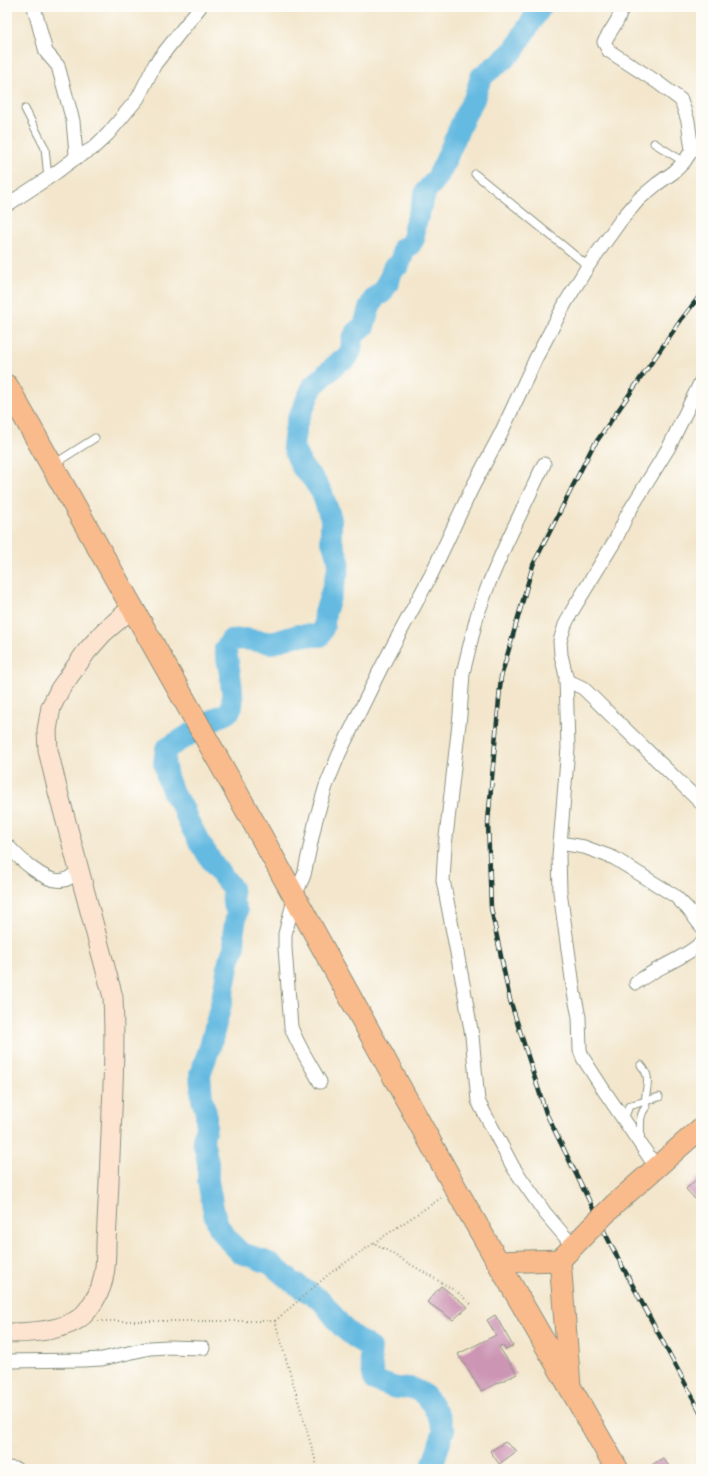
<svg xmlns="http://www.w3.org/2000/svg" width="708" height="1476" font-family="Dekko,sans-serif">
<rect width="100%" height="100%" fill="#fdfcf7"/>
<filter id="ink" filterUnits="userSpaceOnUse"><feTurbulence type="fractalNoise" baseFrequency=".025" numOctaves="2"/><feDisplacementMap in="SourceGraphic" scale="8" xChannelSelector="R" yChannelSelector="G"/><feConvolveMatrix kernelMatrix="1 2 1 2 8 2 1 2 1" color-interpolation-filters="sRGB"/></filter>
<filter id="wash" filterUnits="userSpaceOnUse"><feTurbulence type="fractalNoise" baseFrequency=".012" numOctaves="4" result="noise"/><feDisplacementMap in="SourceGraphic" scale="16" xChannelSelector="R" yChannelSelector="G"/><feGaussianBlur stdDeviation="0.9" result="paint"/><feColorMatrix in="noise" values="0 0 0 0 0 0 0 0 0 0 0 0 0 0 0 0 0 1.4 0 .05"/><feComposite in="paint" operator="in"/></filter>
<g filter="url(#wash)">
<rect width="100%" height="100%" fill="#f3e6cc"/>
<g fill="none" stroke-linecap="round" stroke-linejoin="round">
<path stroke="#65bae1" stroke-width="22" d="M433 1469V1464L444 1429C437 1413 429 1391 410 1388 406 1387 401 1389 397 1388 389 1386 382 1383 374 1380L370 1358 371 1348 358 1340 343 1328 322 1301 291 1281 271 1264 254 1257 241 1253 229 1241 219 1227 214 1213 208 1181V1163L203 1140 206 1126V1113L202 1099 200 1074 210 1047 221 1004 229 961 235 946 233 935 237 912 233 902 232 888 217 869 201 845 188 821 183 808 173 793 167 777 164 763 166 749 218 717C224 715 230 713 232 706 234 695 228 660 225 649L231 640 245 639 272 643 298 635 320 636 324 626 325 613 337 574 339 561 331 539V519L322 493 313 479 302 467 297 456 293 446 295 431 298 419 313 386 340 361 347 358 351 350 352 340 357 331 364 326 370 306 375 297 382 293 389 281 393 268 399 265 402 257 403 248 410 245 414 239V227L417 220 426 191 437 178 444 164 465 115 474 99 481 77 504 59 514 50 524 33 541 7"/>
</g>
<g id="blocks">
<g fill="#cc95b4">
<polygon points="701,1175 701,1193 695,1199 686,1189"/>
<polygon points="441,1286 468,1307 453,1320 427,1302"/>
<polygon points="495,1315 513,1346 506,1350 502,1345 499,1347 517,1374 481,1391 458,1354 496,1335 487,1320"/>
<polygon points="505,1442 517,1451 499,1464 490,1451"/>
<polygon points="663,1458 671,1469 645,1469"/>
</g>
</g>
</g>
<g filter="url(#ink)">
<use href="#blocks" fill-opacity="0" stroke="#899280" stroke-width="1"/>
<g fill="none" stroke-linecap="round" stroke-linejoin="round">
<defs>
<g id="service">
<polyline points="25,109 45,148 48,178"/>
<polyline points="654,143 684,162"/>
<polyline points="475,174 588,266"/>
<polyline points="54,464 95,438"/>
<polyline points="624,1119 629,1106 659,1097"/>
<path d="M640 1143C642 1129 637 1117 646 1107 643 1090 654 1080 641 1065"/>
</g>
<g id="minor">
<polyline points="34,7 46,52 58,66 73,121 76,154 74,159"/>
<polyline points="7,205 54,174 74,159 92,149 108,134 138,98 155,64 200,7"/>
<polyline points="544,464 506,544 489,583 477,616 463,673 460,715 445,846 443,880 463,984 472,1036 478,1101 513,1167 545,1213 573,1246"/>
<polyline points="566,680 583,688 701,803"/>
<polyline points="560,843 584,847 614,858 675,896 688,909 701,926"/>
<path d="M7 845C18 857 46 885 64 880 70 879 75 873 79 870"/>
<path d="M636 983C656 967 682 960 701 943"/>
<path d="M320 1082C310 1064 298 1046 291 1027L285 948V934L295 896 304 875 316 819 326 786 339 754 381 668 431 575 471 490 501 433 536 358 566 302 588 266 621 220 639 199 657 184 674 172 684 162 692 150 688 121 681 100 657 82 609 51 604 42 617 21 623 7"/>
<polyline points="656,1167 603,1089 583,1058 580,1050 579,1017 574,993 560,892 559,856 568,748 566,676 561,655 560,641 565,625 572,611 616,539 627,515 669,447 701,381"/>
<polyline points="7,1361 83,1360 102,1359 150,1348 168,1347 203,1348"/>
<polyline points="7,1468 16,1469"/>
</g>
<path id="secondary" d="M7 1333C30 1333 72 1331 87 1311 94 1302 101 1291 103 1279 106 1268 106 1255 106 1243 107 1223 108 1202 109 1182 111 1121 116 1059 113 997L57 788 48 750 47 730 51 707 60 689 87 651 103 633 133 607"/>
<g id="primary">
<polyline points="615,1204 701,1128"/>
<polyline points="560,1260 570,1386"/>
<polyline points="498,1262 560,1260 590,1229"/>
</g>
<polyline id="trunk" points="7,386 255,825 456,1189 617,1469"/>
</defs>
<use href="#service" stroke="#899280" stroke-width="9"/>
<use href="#minor" stroke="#899280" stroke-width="15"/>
<use href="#secondary" stroke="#899280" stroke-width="21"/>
<use href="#primary" stroke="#899280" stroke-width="23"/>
<use href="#trunk" stroke="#899280" stroke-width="24"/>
<g stroke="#899280" stroke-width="2" stroke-dasharray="1 3" stroke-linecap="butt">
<polyline points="374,1243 441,1198"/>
<polyline points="98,1321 275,1321 318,1469"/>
<polyline points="275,1321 329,1274 374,1243 456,1291 472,1305"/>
</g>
<use href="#service" stroke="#fff" stroke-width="7"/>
<use href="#minor" stroke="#fff" stroke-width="13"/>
<use href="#secondary" stroke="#fde4d1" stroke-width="19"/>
<use href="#primary" stroke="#fabb8c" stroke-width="21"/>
<use href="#trunk" stroke="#fabb8c" stroke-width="22"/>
<defs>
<polyline id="rail" points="701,294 681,320 592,448 533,565 501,677 488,822 491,908 510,1000 546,1113 611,1245 701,1413"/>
</defs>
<use href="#rail" stroke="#1f3d34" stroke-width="4.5"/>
<use href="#rail" stroke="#fdfcf7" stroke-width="3" stroke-dasharray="9" stroke-linecap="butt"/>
<defs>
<polyline id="primary-bridge" points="590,1229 615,1204"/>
</defs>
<use href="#primary-bridge" stroke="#899280" stroke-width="23" stroke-linecap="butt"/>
<use href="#primary-bridge" stroke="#fabb8c" stroke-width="21"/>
</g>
</g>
<rect width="708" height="1476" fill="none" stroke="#fdfcf7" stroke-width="24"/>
</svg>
